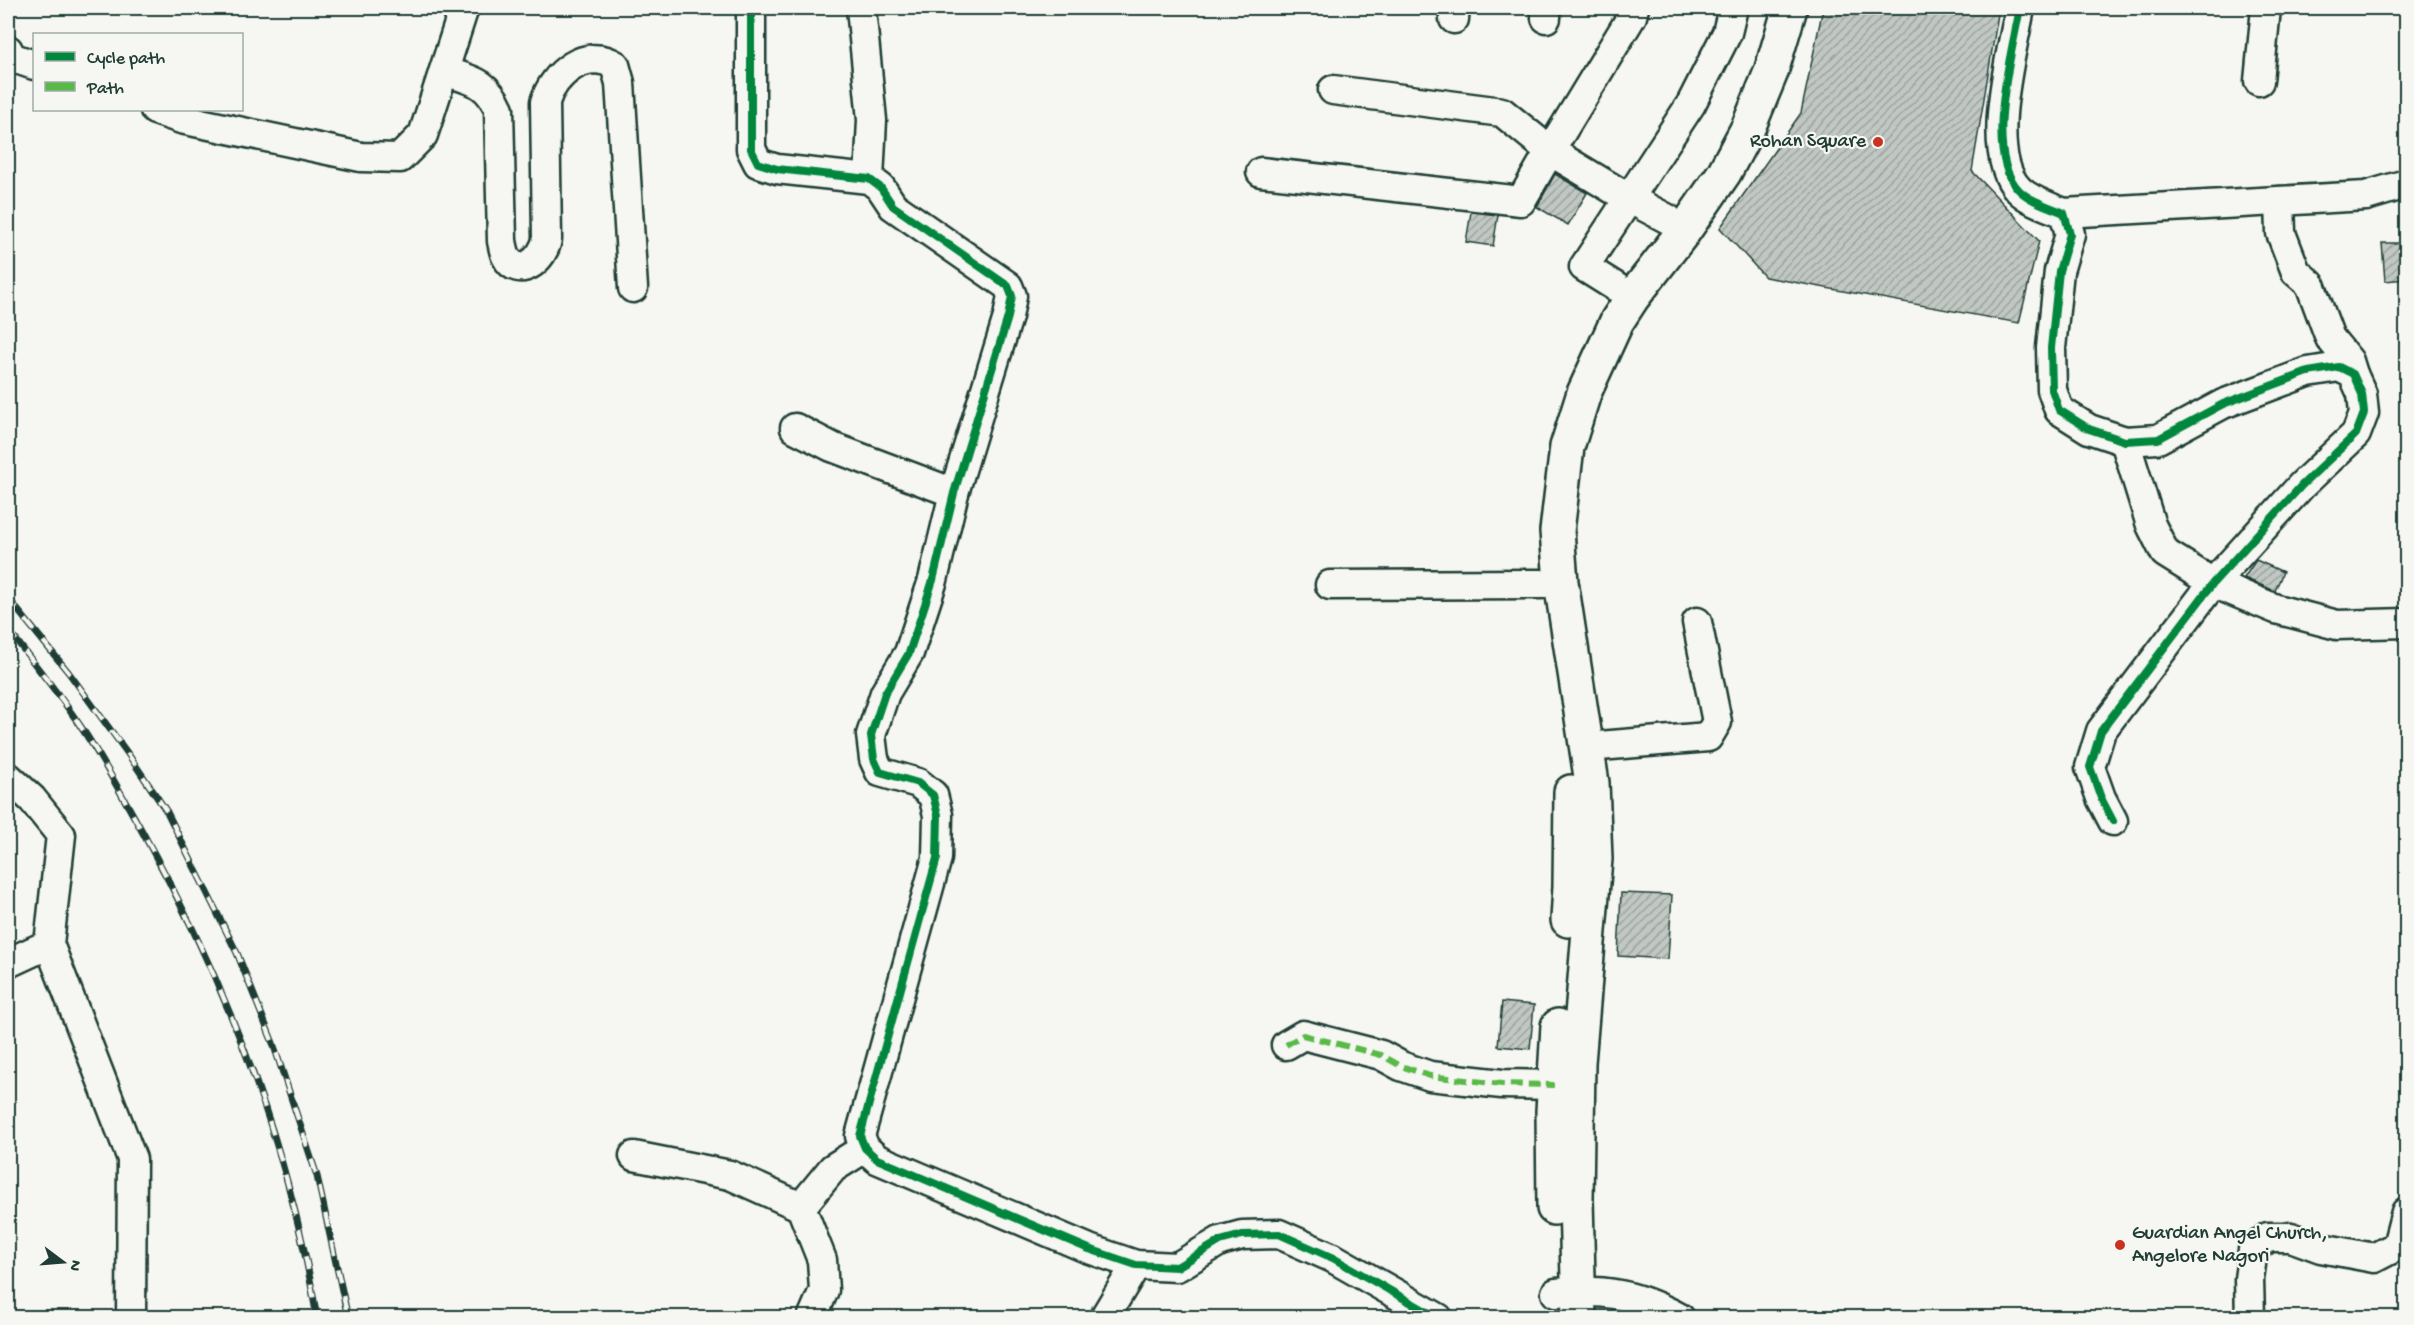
<svg xmlns="http://www.w3.org/2000/svg" width="2414" height="1325" font-family="'Gochi Hand',sans-serif">
<defs>
<pattern id="building-hatch" width="6" height="6" patternUnits="userSpaceOnUse" patternTransform="scale(1.5)"><rect width="6" height="6" fill="#c1c8c3"/><path d="M-1 1l2-2M0 6l6-6M5 7l2-2" fill="none" stroke="#9ca49f"/></pattern>
</defs>
<rect width="100%" height="100%" fill="#f6f6f2"/>
<filter id="ink" filterUnits="userSpaceOnUse"><feTurbulence type="fractalNoise" baseFrequency=".0167" numOctaves="2"/><feDisplacementMap in="SourceGraphic" scale="12" xChannelSelector="R" yChannelSelector="G"/><feConvolveMatrix kernelMatrix="1 2 1 2 8 2 1 2 1" color-interpolation-filters="sRGB"/></filter>
<g filter="url(#ink)">
<g fill="url(#building-hatch)" stroke="#1f3d34" stroke-width="1.5">
<polygon points="1823,8 1999,8 1972,171 2039,241 2019,323 1765,277 1720,228 1801,113"/>
<polygon points="1555,174 1587,193 1568,225 1537,207"/>
<polygon points="1471,212 1498,215 1493,246 1466,242"/>
<polygon points="2382,243 2406,243 2406,279 2385,281"/>
<polygon points="2256,560 2283,572 2275,591 2244,578"/>
<polygon points="1621,893 1672,895 1668,959 1618,956"/>
<polygon points="1502,1002 1534,1005 1530,1049 1498,1046"/>
</g>
<g fill="none" stroke-linecap="round" stroke-linejoin="round">
<defs>
<g id="minor">
<polyline points="751,8 751,149 758,163 777,169 869,179 881,188 893,206 1008,286 1012,296 1008,317 954,493 933,580 909,653 885,693 871,735 874,759 880,772 918,783 933,795 938,815 937,858 860,1136 865,1148 877,1159 1089,1249 1136,1265 1177,1267 1220,1241 1242,1235 1279,1234 1333,1258 1438,1318"/>
<polyline points="861,8 872,120 869,179"/>
<polyline points="1634,8 1632,16 1550,151 1628,198 1668,219"/>
<path d="M2020 8C2012 53 1983 154 2019 190 2030 201 2050 207 2064 213L2070 234 2059 271 2051 348 2052 390 2059 410 2089 429 2125 441 2158 439 2223 404 2308 372 2339 367 2353 374 2362 394 2364 413 2356 434 2302 485 2213 583 2101 731 2090 767 2101 798 2113 821"/>
<polyline points="1546,18 1546,8"/>
<polyline points="1454,19 1455,8"/>
<polyline points="8,50 8,56 34,65"/>
<path d="M444 71C471 80 487 81 499 109L502 241C503 246 504 252 506 256 518 281 544 259 547 239L545 102C553 74 586 47 615 65L620 83 633 288"/>
<polyline points="2259,81 2266,8"/>
<polyline points="155,110 181,119 361,157 400,158 423,135 464,8"/>
<polyline points="1261,172 1521,201 1550,151 1502,112 1333,90"/>
<polyline points="2280,201 2281,233 2296,272 2310,284 2330,338 2349,361 2353,374"/>
<polyline points="2064,213 2366,196 2406,184"/>
<polyline points="1616,287 1584,267 1691,104 1727,33 1733,8"/>
<polyline points="795,428 832,447 954,493"/>
<polyline points="2125,441 2151,525 2165,553 2213,583 2276,609 2337,625 2406,623"/>
<polyline points="1330,585 1541,584"/>
<polyline points="1587,747 1708,737 1717,722 1697,622"/>
<polyline points="8,777 32,799 61,835 49,944 132,1159 131,1318"/>
<polyline points="8,963 49,944"/>
<polyline points="1286,1045 1303,1035 1381,1055 1401,1066 1430,1076 1502,1084 1554,1085"/>
<polyline points="634,1156 730,1175 801,1207 822,1260 824,1290 812,1318"/>
<polyline points="801,1207 833,1168 865,1148"/>
<path d="M1556 1293C1606 1289 1635 1294 1680 1318"/>
<polyline points="1104,1318 1136,1265"/>
<polyline points="2250,1318 2249,1279 2253,1250 2268,1237 2291,1237 2321,1248 2374,1258 2397,1246 2406,1212"/>
</g>
<g id="highway">
<polyline points="1568,920 1570,887 1571,792"/>
<polyline points="1554,1208 1553,1111 1558,1026"/>
<polyline points="1579,1318 1576,1200 1578,1063 1595,859 1592,783 1561,582 1557,531 1567,447 1584,393 1617,321 1632,298 1684,231 1724,173 1748,128 1771,72 1790,8"/>
</g>
</defs>
<use href="#minor" stroke="#1f3d34" stroke-width="33"/>
<use href="#highway" stroke="#1f3d34" stroke-width="38"/>
<use href="#minor" stroke="#f6f6f2" stroke-width="28"/>
<use href="#highway" stroke="#f6f6f2" stroke-width="33"/>
<defs>
<g id="rail">
<polyline points="8,598 69,673 128,754 167,812 237,953 273,1043 317,1176 348,1318"/>
<path d="M8 629C32 662 59 693 81 727 104 761 123 797 143 833 227 984 289 1147 317 1318"/>
</g>
</defs>
<use href="#rail" stroke="#1f3d34" stroke-width="7"/>
<use href="#rail" stroke="#f6f6f2" stroke-width="4.5" stroke-dasharray="14" stroke-linecap="butt"/>
<polyline stroke="#58b947" stroke-width="6" stroke-dasharray="12 6" stroke-linecap="butt" points="1286,1045 1303,1035 1381,1055 1401,1066 1430,1076 1502,1084 1554,1085"/>
<defs>
<g id="cycleway">
<polyline points="751,8 751,149 758,163 777,169 869,179 881,188 893,206 1008,286 1012,296 1008,317 954,493 933,580 909,653 885,693 871,735 874,759 880,772 918,783 933,795 938,815 937,858 860,1136 865,1148 877,1159 1089,1249 1136,1265 1177,1267 1220,1241 1242,1235 1279,1234 1333,1258 1438,1318"/>
<path d="M2020 8C2012 53 1983 154 2019 190 2030 201 2050 207 2064 213L2070 234 2059 271 2051 348 2052 390 2059 410 2089 429 2125 441 2158 439 2223 404 2308 372 2339 367 2353 374 2362 394 2364 413 2356 434 2302 485 2213 583 2101 731 2090 767 2101 798 2113 821"/>
</g>
</defs>
<use href="#cycleway" stroke="#f6f6f2" stroke-width="11"/>
<use href="#cycleway" stroke="#00873e" stroke-width="8"/>
</g>
</g>
<g fill="#c8321e" stroke="#f6f6f2" stroke-width="2">
<circle cx="1878" cy="142" r="6"/>
<circle cx="2120" cy="1245" r="6"/>
</g>
<g text-anchor="middle" dominant-baseline="central" stroke-width="4.5" stroke-linejoin="round" paint-order="stroke">
<g font-size="20" fill="#1f3d34" stroke="#f6f6f2" text-anchor="end">
<text x="1866" y="142">Rohan Square</text>
<text x="2132" y="1234" text-anchor="start">Guardian Angel Church,<tspan x="2132" dy="23">Angelore Nagori</tspan></text>
</g>
</g>
<rect width="2414" height="1325" fill="none" stroke="#f6f6f2" stroke-width="30"/>
<rect x="15" y="15" width="2384" height="1295" fill="none" stroke="#1f3d34" stroke-width="2" filter="url(#ink)"/>
<rect x="33" y="33" width="210" height="78" fill="#f6f6f2" stroke="#a0aca6" stroke-width="1.5"/>
<rect x="45" y="52" width="30" height="9" fill="#00873e" stroke="#a0aca6" stroke-width="1.5"/>
<text x="87" y="63" font-size="18" fill="#1f3d34">Cycle path</text>
<rect x="45" y="82" width="30" height="9" fill="#58b947" stroke="#a0aca6" stroke-width="1.5"/>
<text x="87" y="93" font-size="18" fill="#1f3d34">Path</text>
<g transform="translate(63 1262) rotate(106)" stroke="#f6f6f2" stroke-width="4.5" paint-order="stroke">
<path d="M0-4.5L10 22L0 15L-10 22Z" fill="#1f3d34"/>
<text y="-9" font-size="16" font-weight="bold" text-anchor="middle" fill="#1f3d34">N</text>
</g>
</svg>
